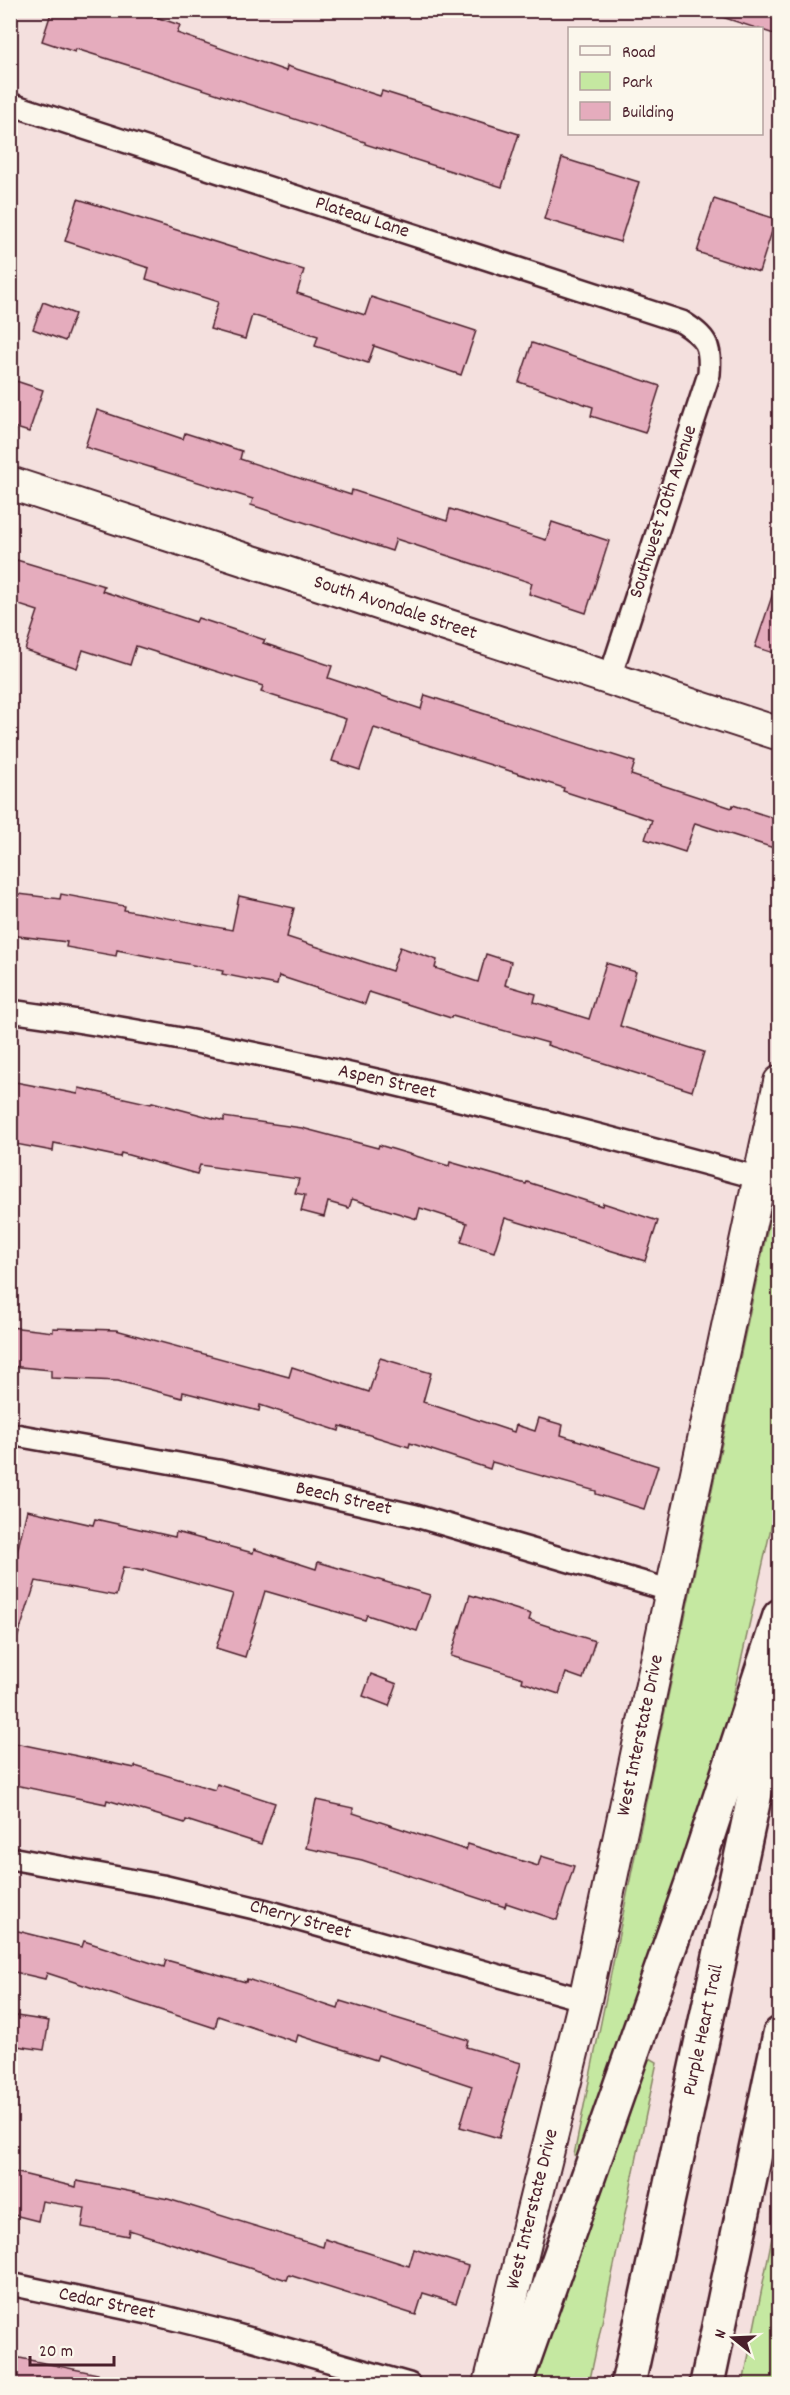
<svg xmlns="http://www.w3.org/2000/svg" width="790" height="2395" font-family="Dekko,sans-serif">
<rect width="100%" height="100%" fill="#f4e0de"/>
<filter id="ink" filterUnits="userSpaceOnUse"><feTurbulence type="fractalNoise" baseFrequency=".0167" numOctaves="2"/><feDisplacementMap in="SourceGraphic" scale="12" xChannelSelector="R" yChannelSelector="G"/><feConvolveMatrix kernelMatrix="1 2 1 2 8 2 1 2 1" color-interpolation-filters="sRGB"/></filter>
<g filter="url(#ink)">
<g fill="#c5e8a1" stroke="#888466" stroke-width="1.5">
<polygon points="779,1175 779,1492 717,1768 583,2161 574,2155 653,1767"/>
<polygon points="645,2055 657,2062 589,2384 526,2384"/>
<polygon points="779,2202 779,2384 743,2384"/>
</g>
<g fill="#e5acbd" stroke="#4a1f2b" stroke-width="1.5">
<polygon points="52,10 134,10 180,25 177,33 286,71 287,66 380,96 382,91 519,134 502,187 365,144 365,142 163,76 76,49 75,52 42,41"/>
<polygon points="717,10 780,10 780,36 716,15"/>
<polygon points="562,158 639,182 620,242 544,219"/>
<polygon points="78,199 304,270 297,293 365,315 371,297 476,331 461,375 374,346 368,363 315,346 318,336 252,315 245,339 210,329 218,302 146,279 149,268 65,241"/>
<polygon points="714,199 776,219 759,272 697,252"/>
<polygon points="43,302 75,314 65,341 33,329"/>
<polygon points="532,343 660,386 645,433 591,416 593,407 519,382"/>
<polygon points="10,379 43,390 29,432 10,426"/>
<polygon points="97,410 183,439 185,433 242,451 240,459 351,495 352,490 447,521 450,509 546,540 552,522 609,541 586,613 529,594 532,583 396,539 392,551 251,505 253,499 85,447"/>
<polygon points="10,558 104,586 102,591 196,622 198,618 265,640 263,643 332,666 328,678 421,709 425,695 635,762 631,775 732,808 733,805 780,820 780,850 695,823 685,852 645,839 652,820 563,791 564,788 374,728 360,770 332,761 346,719 261,692 263,686 136,646 130,665 83,650 77,668 25,650 38,611 10,602"/>
<polygon points="775,587 780,588 780,655 755,647"/>
<polygon points="10,893 60,899 61,894 125,906 124,910 232,930 239,896 294,908 287,937 392,971 400,947 437,960 435,968 478,982 486,954 511,962 505,985 536,994 534,1002 589,1019 606,963 636,972 620,1026 704,1052 692,1091 547,1045 548,1043 452,1016 451,1018 369,992 365,1004 279,976 277,985 222,974 223,971 117,950 116,956 66,947 67,942 10,935"/>
<polygon points="10,1081 78,1094 79,1088 151,1104 152,1102 224,1121 224,1117 302,1128 378,1148 379,1145 449,1166 450,1162 526,1184 527,1182 602,1206 603,1203 658,1221 645,1261 505,1218 494,1252 461,1242 467,1223 420,1208 417,1219 352,1199 349,1208 328,1202 324,1217 301,1211 305,1195 295,1193 299,1179 200,1165 197,1174 121,1153 120,1157 54,1143 53,1151 10,1143"/>
<polygon points="10,1327 53,1332 53,1328 116,1330 289,1377 292,1367 369,1392 380,1358 431,1373 423,1402 514,1432 516,1425 535,1431 539,1418 563,1425 561,1435 658,1466 644,1509 596,1494 596,1491 492,1462 490,1469 410,1443 409,1447 340,1426 339,1431 260,1405 259,1411 183,1392 182,1398 118,1381 51,1378 51,1370 10,1366"/>
<polygon points="27,1510 93,1525 95,1519 175,1537 176,1532 253,1553 254,1549 316,1569 318,1562 430,1595 417,1631 367,1615 365,1620 265,1591 245,1657 216,1648 233,1594 143,1569 143,1571 123,1567 116,1596 36,1581 15,1645 10,1645 10,1582"/>
<polygon points="470,1595 531,1614 529,1620 595,1641 583,1679 566,1673 559,1694 522,1682 523,1678 451,1656"/>
<polygon points="371,1674 397,1684 389,1706 363,1696"/>
<polygon points="10,1742 135,1768 135,1766 215,1790 217,1784 275,1803 261,1844 186,1820 185,1823 107,1800 106,1804 10,1784"/>
<polygon points="316,1800 353,1808 353,1813 466,1850 468,1844 538,1866 541,1856 574,1866 557,1920 506,1903 505,1907 362,1860 306,1848"/>
<polygon points="10,1929 82,1947 84,1941 164,1967 166,1960 246,1982 247,1979 338,2009 340,2001 468,2040 466,2047 521,2063 499,2138 460,2127 472,2086 378,2055 376,2060 298,2035 296,2042 218,2016 215,2028 47,1973 45,1979 10,1971"/>
<polygon points="10,2015 49,2021 44,2050 10,2045"/>
<polygon points="10,2171 76,2187 77,2181 168,2199 323,2247 325,2239 409,2266 414,2249 468,2266 456,2303 423,2293 416,2315 289,2275 287,2280 129,2230 128,2236 82,2227 85,2208 42,2201 38,2221 10,2214"/>
<polygon points="10,2356 98,2374 97,2385 10,2385"/>
</g>
<g fill="none" stroke-linecap="round" stroke-linejoin="round">
<defs>
<g id="minor">
<path id="s1" d="M10 104 682 322C707 338 711 345 709 374L609 680"/>
<path id="s2" d="M10 1011C264 1046 512 1111 759 1178"/>
<path id="s3" d="M10 1434 218 1471 416 1516 672 1591"/>
<path id="s4" d="M10 1858 162 1886 267 1911 585 2000"/>
<path id="s5" d="M10 2284 153 2314 230 2333 409 2384"/>
</g>
<g id="secondary">
<path id="s6" d="M10 483 780 734"/>
<path id="s7" d="M490 2384 585 2000 780 1082"/>
</g>
<g id="motorway">
<polyline points="515,2384 692,1883 780,1616"/>
<path id="s8" d="M628 2384 780 1677"/>
<polyline points="707,2384 780,2034"/>
</g>
</defs>
<use href="#minor" stroke="#4a1f2b" stroke-width="26"/>
<use href="#secondary" stroke="#4a1f2b" stroke-width="36"/>
<use href="#motorway" stroke="#4a1f2b" stroke-width="38"/>
<use href="#minor" stroke="#fbf7ec" stroke-width="21"/>
<use href="#secondary" stroke="#fbf7ec" stroke-width="32"/>
<use href="#motorway" stroke="#fbf7ec" stroke-width="33"/>
</g>
</g>
<g text-anchor="middle" dominant-baseline="central" stroke-width="4.5" stroke-linejoin="round" paint-order="stroke">
<g font-size="20" fill="#4a1f2b" stroke="#fbf7ec">
<text stroke="none"><textPath href="#s1" startOffset="370">Plateau Lane</textPath></text>
<text transform="translate(664 512) rotate(-72)">Southwest 20th Avenue</text>
<text stroke="none"><textPath href="#s6" startOffset="405">South Avondale Street</textPath></text>
<text stroke="none"><textPath href="#s2" startOffset="384">Aspen Street</textPath></text>
<text stroke="none"><textPath href="#s3" startOffset="340">Beech Street</textPath></text>
<text stroke="none"><textPath href="#s7" startOffset="666">West Interstate Drive</textPath></text>
<text stroke="none"><textPath href="#s4" startOffset="297">Cherry Street</textPath></text>
<text stroke="none"><textPath href="#s8" startOffset="362">Purple Heart Trail</textPath></text>
<text stroke="none"><textPath href="#s7" startOffset="180">West Interstate Drive</textPath></text>
<text stroke="none"><textPath href="#s5" startOffset="99">Cedar Street</textPath></text>
</g>
</g>
<rect width="790" height="2395" fill="none" stroke="#fbf7ec" stroke-width="36"/>
<rect x="18" y="18" width="754" height="2359" fill="none" stroke="#4a1f2b" stroke-width="2" filter="url(#ink)"/>
<rect x="568" y="27" width="195" height="108" fill="#fbf7ec" stroke="#b4a19f" stroke-width="1.5"/>
<rect x="580" y="46" width="30" height="9" fill="#fbf7ec" stroke="#b4a19f" stroke-width="1.5"/>
<text x="622" y="57" font-size="18" fill="#4a1f2b">Road</text>
<rect x="580" y="72" width="30" height="18" fill="#c5e8a1" stroke="#b4a19f" stroke-width="1.5"/>
<text x="622" y="87" font-size="18" fill="#4a1f2b">Park</text>
<rect x="580" y="102" width="30" height="18" fill="#e5acbd" stroke="#b4a19f" stroke-width="1.5"/>
<text x="622" y="117" font-size="18" fill="#4a1f2b">Building</text>
<g transform="translate(733 2338) rotate(288)" stroke="#fbf7ec" stroke-width="4.5" paint-order="stroke">
<path d="M0-4.5L10 22L0 15L-10 22Z" fill="#4a1f2b"/>
<text y="-9" font-size="16" font-weight="bold" text-anchor="middle" fill="#4a1f2b">N</text>
</g>
<path d="M30 2356v9h84v-9" fill="none" stroke="#4a1f2b" stroke-width="3"/>
<text x="39" y="2356" font-size="18" fill="#4a1f2b" stroke="#fbf7ec" stroke-width="4.5" paint-order="stroke">20 m</text>
</svg>
